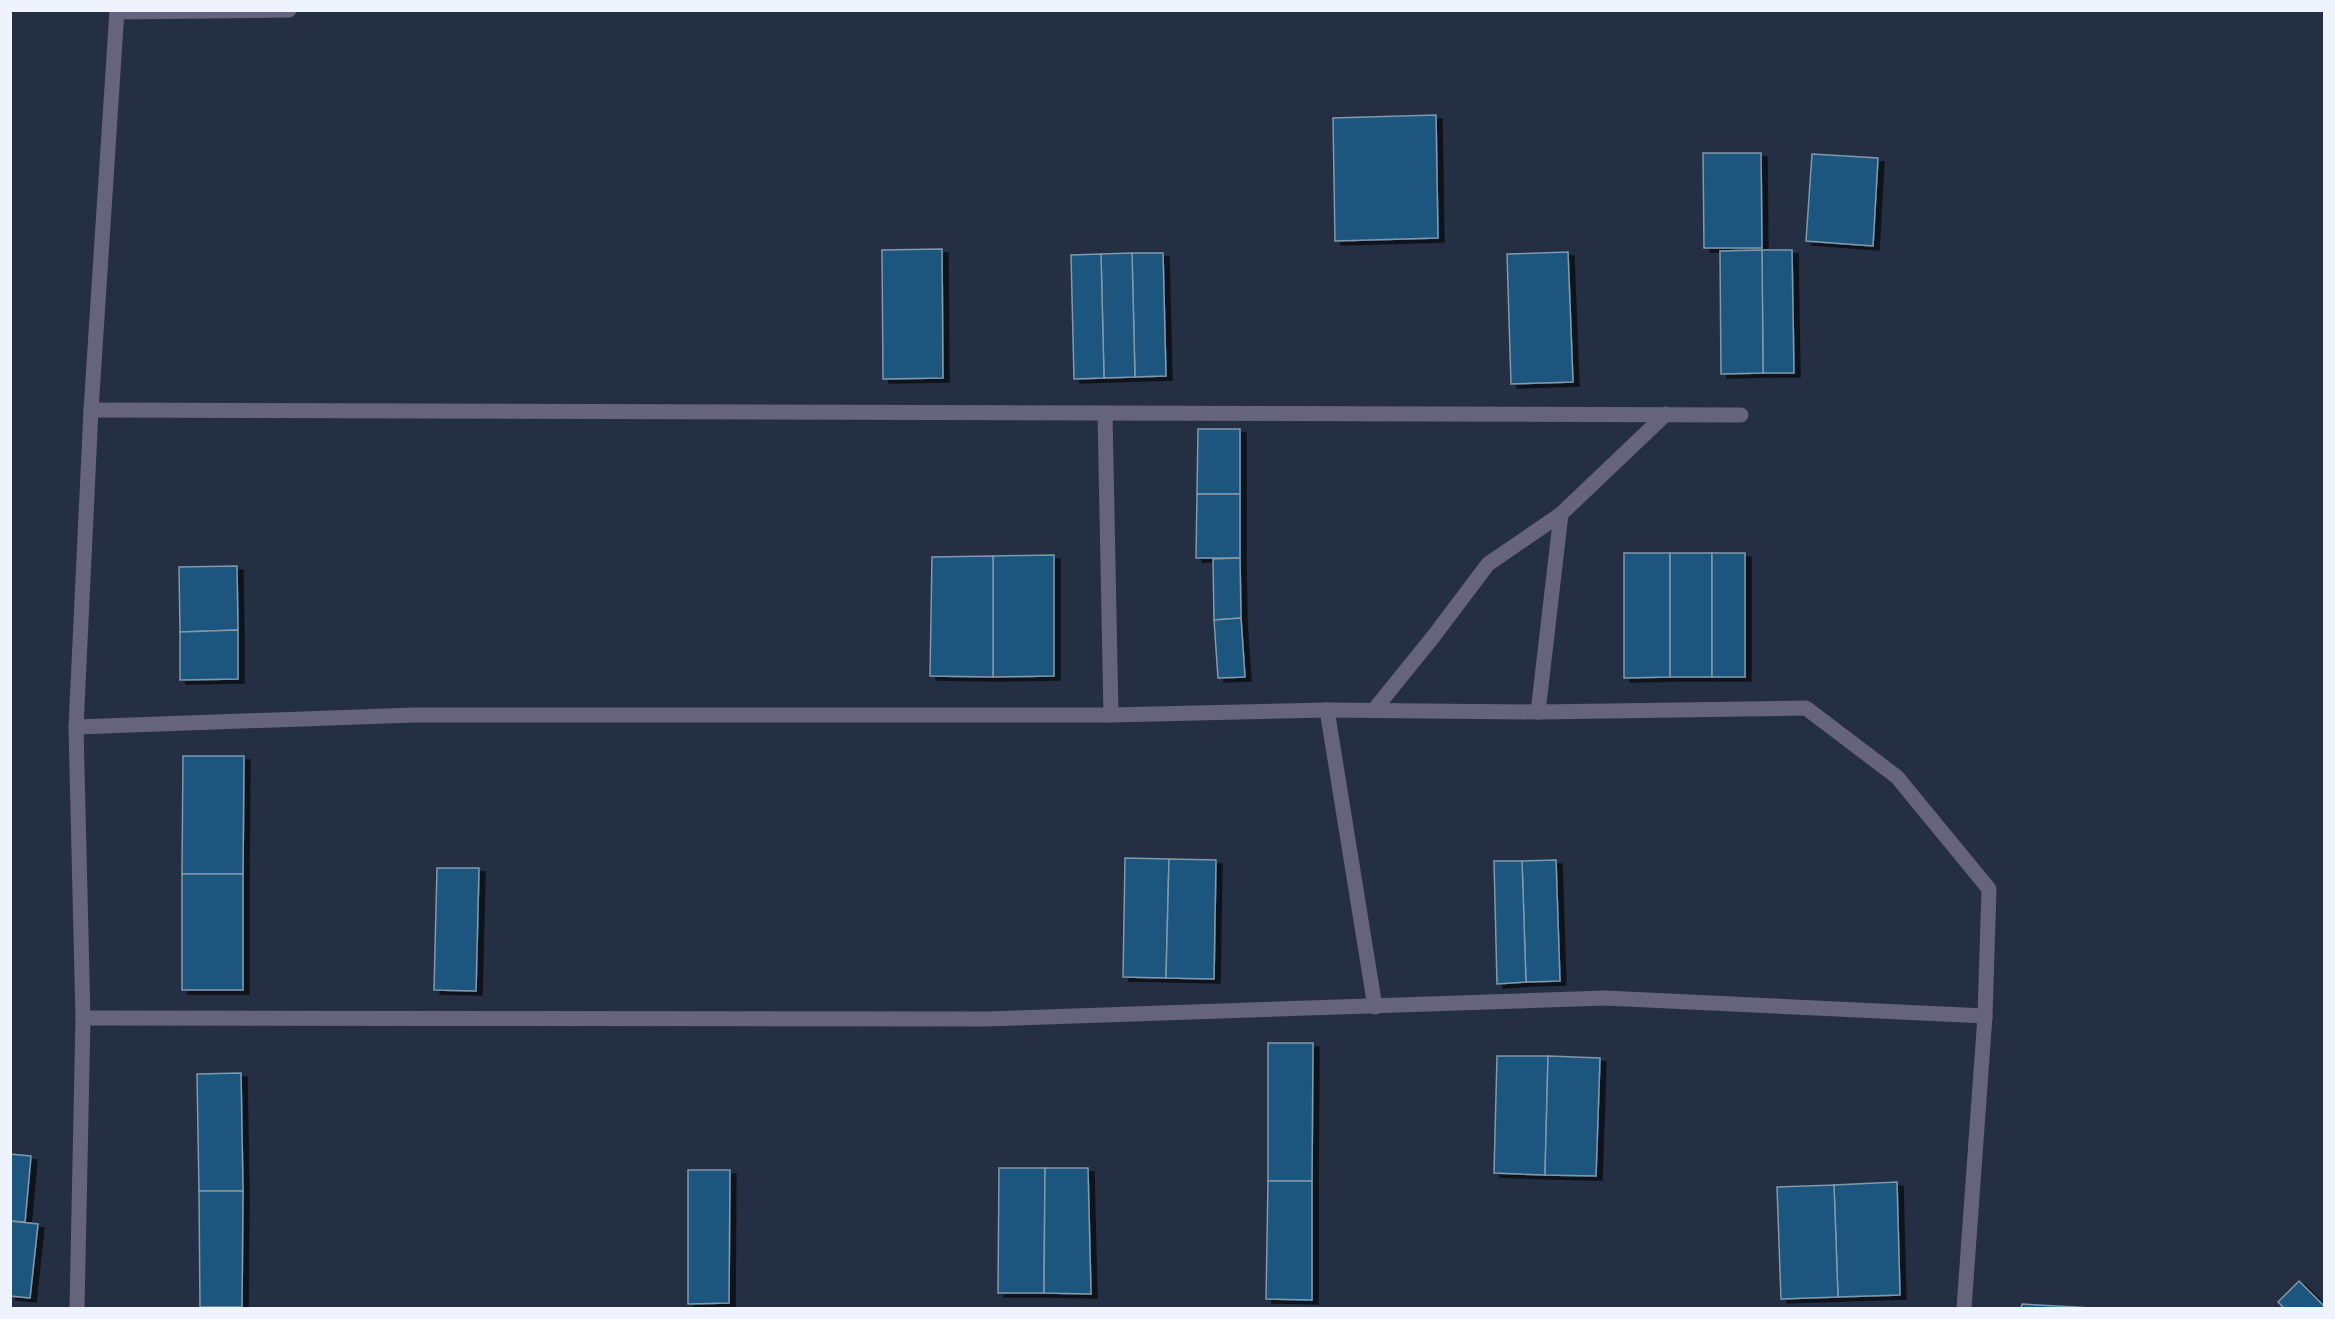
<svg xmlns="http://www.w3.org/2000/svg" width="2335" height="1319" font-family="Cabin,sans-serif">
<defs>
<filter id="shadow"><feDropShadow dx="6" dy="4" stdDeviation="0" flood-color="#0009"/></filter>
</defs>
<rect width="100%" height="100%" fill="#252f44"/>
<g fill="#1a567e" stroke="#8098ac" stroke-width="1.5" filter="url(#shadow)">
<polygon points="1436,115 1438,238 1335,241 1333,118"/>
<polygon points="1703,153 1761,153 1762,248 1704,248"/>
<polygon points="1812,154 1878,158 1873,246 1806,241"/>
<polygon points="942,249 943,378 883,379 882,250"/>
<polygon points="1762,250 1792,250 1794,373 1763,373"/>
<polygon points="1762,250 1763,373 1721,374 1720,251"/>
<polygon points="1568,252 1573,382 1511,384 1507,254"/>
<polygon points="1132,253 1163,253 1166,376 1135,377"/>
<polygon points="1132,253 1135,377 1104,378 1101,254"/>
<polygon points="1101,254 1104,378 1074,379 1071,255"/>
<polygon points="1198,429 1240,429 1240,494 1197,494"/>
<polygon points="1197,494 1240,494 1240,558 1196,558"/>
<polygon points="1624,553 1670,553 1670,677 1624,678"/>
<rect x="1670" y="553" width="42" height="124"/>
<rect x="1712" y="553" width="33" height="124"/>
<polygon points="1054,555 1054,676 993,677 993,556"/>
<polygon points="993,556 993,677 930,676 932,557"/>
<polygon points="1240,558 1241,618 1214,620 1213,559"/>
<polygon points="237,566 238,630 180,632 179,567"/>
<polygon points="1241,618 1245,677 1218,678 1214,620"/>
<polygon points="238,630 238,679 180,680 180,632"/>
<polygon points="183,756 244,756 243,874 182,874"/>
<polygon points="1125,858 1169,859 1166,978 1123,977"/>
<polygon points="1169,859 1216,860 1214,979 1166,978"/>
<polygon points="1556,860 1560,981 1526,982 1522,861"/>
<polygon points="1494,861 1522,861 1526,982 1497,984"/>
<polygon points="437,868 479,868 476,991 434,990"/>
<rect x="182" y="874" width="61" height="116"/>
<polygon points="1268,1043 1313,1043 1312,1181 1268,1181"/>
<polygon points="1497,1056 1548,1056 1545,1175 1494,1173"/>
<polygon points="1548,1056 1600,1058 1596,1176 1545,1175"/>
<polygon points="241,1073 243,1191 199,1191 197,1074"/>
<polygon points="10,1154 31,1156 25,1222 10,1221"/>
<polygon points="999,1168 1045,1168 1044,1293 998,1293"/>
<polygon points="1045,1168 1088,1168 1091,1294 1044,1293"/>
<polygon points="688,1170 730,1170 729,1303 688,1304"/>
<polygon points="1268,1181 1312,1181 1312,1300 1266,1299"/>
<polygon points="1897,1182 1900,1295 1838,1297 1834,1185"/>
<polygon points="1834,1185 1838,1297 1781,1299 1777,1187"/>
<polygon points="199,1191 243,1191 242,1307 200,1307"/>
<polygon points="10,1221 38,1224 30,1298 10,1296"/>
<polygon points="2299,1281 2324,1306 2324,1308 2284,1308 2278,1302"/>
<polygon points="2022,1304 2092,1308 2021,1308"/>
</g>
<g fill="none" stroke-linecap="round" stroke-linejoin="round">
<g stroke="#66647d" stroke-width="15">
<polyline points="117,12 289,10"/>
<polyline points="91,410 1741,415"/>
<polyline points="1105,413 1111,715"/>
<polyline points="1327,710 1375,1007"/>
<polyline points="1374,710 1433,637 1488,564 1561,514 1666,414"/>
<polyline points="1538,712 1561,514"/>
<polyline points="76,727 414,715 1111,715 1327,710 1538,712 1806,708 1897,777 1989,889 1985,1016 1964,1308"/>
<polyline points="83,1018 986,1019 1605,998 1985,1016"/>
<polyline points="77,1308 83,1018 76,727 91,410 117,10"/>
</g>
</g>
<rect width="2335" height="1319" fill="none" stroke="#eef3fe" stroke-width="24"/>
</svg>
